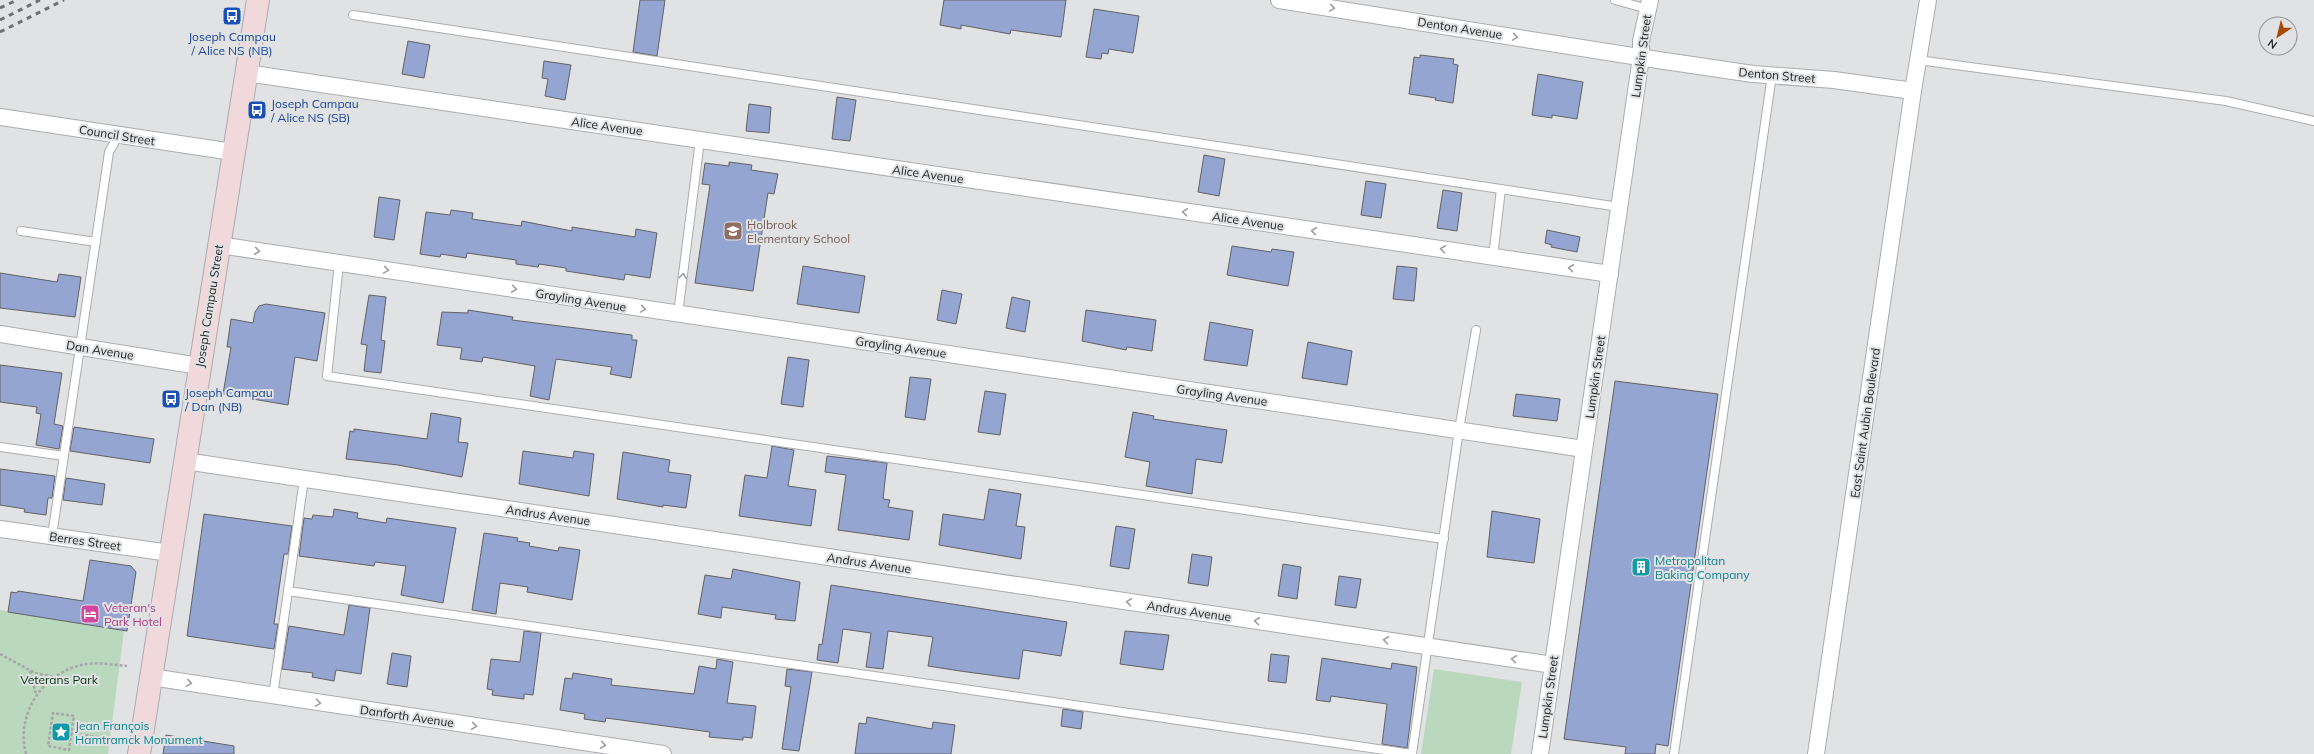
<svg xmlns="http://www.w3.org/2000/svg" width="2314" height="754" font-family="Mulish,sans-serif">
<rect width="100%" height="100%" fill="#e1e2e4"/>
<g fill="#bad8bd">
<polygon points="0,610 124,631 108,754 0,754"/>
<polygon points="1434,669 1522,682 1511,754 1421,754"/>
</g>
<g fill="#95a5d2" stroke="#626264">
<polygon points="640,0 665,0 657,56 633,52"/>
<polygon points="944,0 1066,0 1061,37 1011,30 1010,34 961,25 961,29 940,25"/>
<polygon points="1094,9 1139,16 1133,53 1109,49 1108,54 1102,53 1101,59 1086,57"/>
<polygon points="408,41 430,45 424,78 402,74"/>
<polygon points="1420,55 1454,59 1453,64 1458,65 1453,103 1435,100 1436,98 1409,94 1414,57 1420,58"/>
<polygon points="544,61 571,65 565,100 545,96 548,79 542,78"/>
<polygon points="1538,74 1583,82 1577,119 1552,115 1552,118 1532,115"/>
<polygon points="837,97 856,100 850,141 832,139"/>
<polygon points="749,104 771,107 769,133 746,131"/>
<polygon points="1204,155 1225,159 1219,196 1198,192"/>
<polygon points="729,162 752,165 751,170 778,174 774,194 768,193 753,291 695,283 710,185 702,184 705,163 729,166"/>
<polygon points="1366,181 1386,184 1381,218 1361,215"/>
<polygon points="1443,190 1462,193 1457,231 1437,228"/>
<polygon points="379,197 400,200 394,240 374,237"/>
<polygon points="451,210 473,213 472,219 521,226 522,221 572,231 572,227 635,237 636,229 657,233 650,278 625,274 624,280 566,271 566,268 539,264 538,267 516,264 516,260 467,253 466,258 441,254 440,257 420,254 426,212 450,215"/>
<polygon points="1547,230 1580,237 1577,252 1551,247 1552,245 1545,243"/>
<polygon points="1232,246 1271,252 1272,249 1294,252 1288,286 1227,275"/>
<polygon points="803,266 865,276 859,313 797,304"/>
<polygon points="1397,266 1417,268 1414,301 1393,299"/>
<polygon points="0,273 57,282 59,274 81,277 75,317 0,308"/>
<polygon points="942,290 962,294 956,324 937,320"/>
<polygon points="369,295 386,297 381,340 385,341 381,373 364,371 367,345 361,344"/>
<polygon points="1012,297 1030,301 1025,332 1006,328"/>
<polygon points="266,304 325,313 317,361 295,357 288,405 223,394 231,347 227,347 231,319 253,323 255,312 259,306"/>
<polygon points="468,310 513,317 512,320 632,335 632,340 637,340 631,378 610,374 612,367 556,359 549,400 530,396 535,366 483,357 482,362 460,359 462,348 437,345 442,312 468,313"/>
<polygon points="1086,310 1156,320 1152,351 1127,347 1126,350 1082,341"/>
<polygon points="1210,322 1253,330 1247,366 1204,360"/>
<polygon points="1308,342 1352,351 1347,385 1302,378"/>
<polygon points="788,357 809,360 803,407 781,404"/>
<polygon points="0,365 62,373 54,424 63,426 59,449 36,445 41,414 36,413 37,407 0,402"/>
<polygon points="910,377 931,379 925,420 905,417"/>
<polygon points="1615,381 1718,394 1668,746 1656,744 1655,754 1625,754 1626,747 1564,739"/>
<polygon points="985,391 1006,394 1000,435 978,432"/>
<polygon points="1516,394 1560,399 1557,421 1513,416"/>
<polygon points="1133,412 1154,416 1153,419 1227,430 1222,463 1196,459 1192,494 1146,486 1150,462 1125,457"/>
<polygon points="431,413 461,418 458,442 468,443 462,477 398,465 346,459 350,431 354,432 354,429 427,439"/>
<polygon points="74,427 154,439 150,463 70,451"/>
<polygon points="772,446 794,450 788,486 816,490 811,526 739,516 745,475 767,478"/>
<polygon points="523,451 573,458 574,451 594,454 589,496 519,484"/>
<polygon points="623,452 670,460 668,472 691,475 686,508 663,505 663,507 617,499"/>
<polygon points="827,456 887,463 883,499 890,500 888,507 913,511 909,540 838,530 846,475 825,472"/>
<polygon points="0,469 55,476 52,498 48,498 46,515 24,512 25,509 0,505"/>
<polygon points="66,478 105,484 102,505 63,500"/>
<polygon points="989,489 1021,494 1016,526 1025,527 1021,559 939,545 943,514 984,520"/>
<polygon points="334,509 358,513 357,518 386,523 387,518 456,528 443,603 401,595 406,566 375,562 374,566 299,556 304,518 312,519 313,515 333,517"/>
<polygon points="1492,511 1540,519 1534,563 1487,557"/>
<polygon points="204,514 292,526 288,554 284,554 274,624 278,624 274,649 187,636"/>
<polygon points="1116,526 1135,529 1129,569 1110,566"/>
<polygon points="484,533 518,538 517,541 530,543 529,546 558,551 559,547 580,550 572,600 527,592 528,587 500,583 496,614 472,610"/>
<polygon points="1192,554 1212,557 1208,586 1188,583"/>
<polygon points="90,560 131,566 136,572 127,631 8,612 11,592 17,593 18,591 83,601"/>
<polygon points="1283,564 1301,567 1297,599 1278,596"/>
<polygon points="733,569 800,582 795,621 775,619 776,615 722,607 721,618 698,614 705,575 731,579"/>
<polygon points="1339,576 1361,579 1356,608 1335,605"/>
<polygon points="831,585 1067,622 1061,656 1023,650 1019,679 960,671 928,666 933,637 888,631 883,669 866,667 871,633 843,629 838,663 817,660 819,644 822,645"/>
<polygon points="349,605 370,608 361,674 336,670 334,681 312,677 313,673 282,669 289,626 344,635"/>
<polygon points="524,631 541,633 533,695 524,694 524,699 492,695 493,690 487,689 491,659 520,662"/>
<polygon points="1125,631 1169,635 1163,670 1120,664"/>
<polygon points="392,653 411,656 407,687 387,684"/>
<polygon points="1271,654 1289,656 1286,683 1268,681"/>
<polygon points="1322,658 1391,669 1392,663 1417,667 1407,748 1382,744 1387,704 1331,696 1330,702 1316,700"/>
<polygon points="717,659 733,662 727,703 756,706 752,738 743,737 743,740 709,737 710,732 606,718 605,722 584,719 585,714 560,710 565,678 572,679 573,673 612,679 611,685 694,694 699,666 716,669"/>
<polygon points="787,669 812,672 799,751 782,749 791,687 785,686"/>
<polygon points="1063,709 1083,712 1081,729 1061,726"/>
<polygon points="867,717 932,729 933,722 955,725 951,754 855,754 859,723 866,724"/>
<polygon points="166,735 234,746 234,754 163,754"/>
</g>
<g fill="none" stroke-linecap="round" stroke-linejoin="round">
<defs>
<g id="lane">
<polyline points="1615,0 1648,9"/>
<polyline points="353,15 1619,207"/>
<polyline points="1918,60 2226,101 2314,121"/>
<polyline points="21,231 96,242"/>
<polyline points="1493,257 1501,189"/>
<polyline points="339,263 327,376 1444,539"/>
<polyline points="678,314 700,140"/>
<polyline points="0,447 64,456"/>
<polyline points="52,536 109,152 118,136"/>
<polyline points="288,591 1412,754"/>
<polyline points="273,696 304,479"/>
<polyline points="1412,754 1459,430 1476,330"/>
<polyline points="1674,754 1772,75"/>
</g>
<g id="street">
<polyline points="1279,0 1658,60 1753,74 1834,80 1913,91"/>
<polyline points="246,73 1610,274"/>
<polyline points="0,117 233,152"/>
<polyline points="219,245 1584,449"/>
<polyline points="0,334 199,366"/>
<polyline points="185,461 1553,665"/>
<polyline points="0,529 170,553"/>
<polyline points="151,677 663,754"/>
<polyline points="1540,754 1641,57 1641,41 1650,0"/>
<polyline points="1816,754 1913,91 1928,0"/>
</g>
<polyline id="secondary" points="139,754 258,0"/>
</defs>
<use href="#lane" stroke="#acacae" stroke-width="10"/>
<use href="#street" stroke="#acacae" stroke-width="18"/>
<use href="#secondary" stroke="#acacae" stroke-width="24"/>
<g stroke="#a6a7a8" stroke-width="2.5" stroke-dasharray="3 2" stroke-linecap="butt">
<polyline points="0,654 35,673 54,677"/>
<polyline points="30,671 36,695"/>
<polyline points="71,733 69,750 48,746 53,713 74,716 71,733 115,740"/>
<path d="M26 754C15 712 45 670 87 664 100 662 114 665 127 666"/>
</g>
<use href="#lane" stroke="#fff" stroke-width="8"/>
<use href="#street" stroke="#fff" stroke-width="16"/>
<use href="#secondary" stroke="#f0d8db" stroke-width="22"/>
<g stroke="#6f7070" stroke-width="3" stroke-dasharray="5 5" stroke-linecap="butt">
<polyline points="0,8 17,0"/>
<polyline points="0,20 40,0"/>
<polyline points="0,32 64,0"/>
</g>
</g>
<defs><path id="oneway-chevron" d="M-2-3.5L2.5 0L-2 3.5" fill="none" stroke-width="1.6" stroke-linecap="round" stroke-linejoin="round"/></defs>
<g stroke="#9c9d9d">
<use href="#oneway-chevron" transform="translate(1332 8) rotate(9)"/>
<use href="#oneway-chevron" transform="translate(1515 37) rotate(9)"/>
<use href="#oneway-chevron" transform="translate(1185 212) rotate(-172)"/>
<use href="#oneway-chevron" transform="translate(1314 231) rotate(-172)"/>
<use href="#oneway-chevron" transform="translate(1443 249) rotate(-172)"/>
<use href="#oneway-chevron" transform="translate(257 251) rotate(8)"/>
<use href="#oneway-chevron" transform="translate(1571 268) rotate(-172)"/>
<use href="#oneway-chevron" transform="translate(386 270) rotate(9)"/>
<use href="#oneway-chevron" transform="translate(683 276) rotate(-83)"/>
<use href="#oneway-chevron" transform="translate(514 289) rotate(9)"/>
<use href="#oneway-chevron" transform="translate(643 309) rotate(9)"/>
<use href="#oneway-chevron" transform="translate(1129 602) rotate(-172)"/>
<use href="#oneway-chevron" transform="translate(1257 621) rotate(-172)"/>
<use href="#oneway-chevron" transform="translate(1386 640) rotate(-172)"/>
<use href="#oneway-chevron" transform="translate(1514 659) rotate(-172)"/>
<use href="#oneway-chevron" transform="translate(189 683) rotate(9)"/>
<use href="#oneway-chevron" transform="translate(318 703) rotate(9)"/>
<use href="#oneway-chevron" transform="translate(474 726) rotate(8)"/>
<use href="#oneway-chevron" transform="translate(603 745) rotate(8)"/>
</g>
<defs>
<symbol id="bus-square" viewBox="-11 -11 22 22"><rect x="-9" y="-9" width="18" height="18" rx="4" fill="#1a4fb4" stroke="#e1e2e4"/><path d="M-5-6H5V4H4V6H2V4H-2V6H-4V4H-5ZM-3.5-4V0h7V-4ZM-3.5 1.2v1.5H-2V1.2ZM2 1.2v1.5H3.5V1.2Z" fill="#fff"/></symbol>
<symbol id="school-square" viewBox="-11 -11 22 22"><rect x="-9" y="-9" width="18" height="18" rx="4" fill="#8d6e63" stroke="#e1e2e4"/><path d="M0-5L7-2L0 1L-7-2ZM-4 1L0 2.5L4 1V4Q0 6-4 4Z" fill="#fff"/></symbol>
<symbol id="building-square" viewBox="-11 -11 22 22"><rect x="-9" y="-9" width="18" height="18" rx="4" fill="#0f9aa8" stroke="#e1e2e4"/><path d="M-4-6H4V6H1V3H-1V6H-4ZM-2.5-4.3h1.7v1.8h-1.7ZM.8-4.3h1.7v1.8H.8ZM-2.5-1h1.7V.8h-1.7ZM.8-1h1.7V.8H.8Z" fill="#fff"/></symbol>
<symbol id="hotel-square" viewBox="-11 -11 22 22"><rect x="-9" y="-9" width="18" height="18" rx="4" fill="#d1479c" stroke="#e1e2e4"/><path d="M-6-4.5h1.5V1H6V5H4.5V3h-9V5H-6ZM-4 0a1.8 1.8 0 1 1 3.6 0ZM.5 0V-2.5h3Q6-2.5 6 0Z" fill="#fff"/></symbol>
<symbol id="sight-square" viewBox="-11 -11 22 22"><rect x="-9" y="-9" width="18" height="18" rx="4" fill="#0f9aa8" stroke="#e1e2e4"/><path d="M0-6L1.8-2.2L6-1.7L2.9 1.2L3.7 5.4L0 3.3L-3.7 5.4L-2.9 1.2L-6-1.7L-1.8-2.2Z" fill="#fff"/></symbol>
</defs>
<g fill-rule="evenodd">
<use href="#bus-square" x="221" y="5" width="22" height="22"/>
<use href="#bus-square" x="246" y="99" width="22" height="22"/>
<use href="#school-square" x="722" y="220" width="22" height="22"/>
<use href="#bus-square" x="160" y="388" width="22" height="22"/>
<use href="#building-square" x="1630" y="556" width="22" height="22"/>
<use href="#hotel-square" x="79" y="603" width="22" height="22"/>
<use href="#sight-square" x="50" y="721" width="22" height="22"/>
</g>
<g text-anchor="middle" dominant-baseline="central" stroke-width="4" stroke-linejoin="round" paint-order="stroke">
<g font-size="12" fill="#242525" stroke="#e1e2e4">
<text transform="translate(1460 28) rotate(9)">Denton Avenue</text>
<text transform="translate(1641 56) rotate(-82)">Lumpkin Street</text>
<text transform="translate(1777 75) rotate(5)">Denton Street</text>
<text transform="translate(607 126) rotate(8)">Alice Avenue</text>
<text transform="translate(117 135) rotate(9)">Council Street</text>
<text transform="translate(928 174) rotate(8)">Alice Avenue</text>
<text transform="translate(1248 221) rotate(8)">Alice Avenue</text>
<text transform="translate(581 300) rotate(9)">Grayling Avenue</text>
<text transform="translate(209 306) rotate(-81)">Joseph Campau Street</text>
<text transform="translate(901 347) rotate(8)">Grayling Avenue</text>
<text transform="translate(100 350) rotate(9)">Dan Avenue</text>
<text transform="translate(1595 377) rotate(-82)">Lumpkin Street</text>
<text transform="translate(1222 395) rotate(8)">Grayling Avenue</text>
<text transform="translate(1865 423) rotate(-82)">East Saint Aubin Boulevard</text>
<text transform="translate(548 515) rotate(8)">Andrus Avenue</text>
<text transform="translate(85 541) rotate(8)">Berres Street</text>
<text transform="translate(869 563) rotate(8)">Andrus Avenue</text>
<text transform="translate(1189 611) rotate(8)">Andrus Avenue</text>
<text transform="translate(1548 697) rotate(-82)">Lumpkin Street</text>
<text transform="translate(407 716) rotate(8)">Danforth Avenue</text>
</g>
<g font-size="12" fill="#164399" stroke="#e1e2e4" text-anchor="start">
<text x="232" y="36" text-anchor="middle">Joseph Campau<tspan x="232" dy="14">/ Alice NS (NB)</tspan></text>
<text x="271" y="103">Joseph Campau<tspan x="271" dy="14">/ Alice NS (SB)</tspan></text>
<text x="185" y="392">Joseph Campau<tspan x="185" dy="14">/ Dan (NB)</tspan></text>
</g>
<g font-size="12" fill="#785e54" stroke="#e1e2e4" text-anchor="start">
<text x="747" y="224">Holbrook<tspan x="747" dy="14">Elementary School</tspan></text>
</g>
<g font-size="12" fill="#0d838f" stroke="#e1e2e4" text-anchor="start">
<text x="1655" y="560">Metropolitan<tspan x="1655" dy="14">Baking Company</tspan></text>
<text x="75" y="725">Jean François<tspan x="75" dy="14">Hamtramck Monument</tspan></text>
</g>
<g font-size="12" fill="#b23c85" stroke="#e1e2e4" text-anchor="start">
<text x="104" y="607">Veteran's<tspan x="104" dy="14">Park Hotel</tspan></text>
</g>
<g font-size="12" fill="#023310" stroke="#e1e2e4">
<text x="59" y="679">Veterans Park</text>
</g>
</g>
<g transform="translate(2278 36) rotate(215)"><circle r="19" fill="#e1e2e4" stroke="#959698"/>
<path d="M0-3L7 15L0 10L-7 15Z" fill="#a94900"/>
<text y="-6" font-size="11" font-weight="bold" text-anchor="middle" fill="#242525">N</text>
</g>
</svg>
